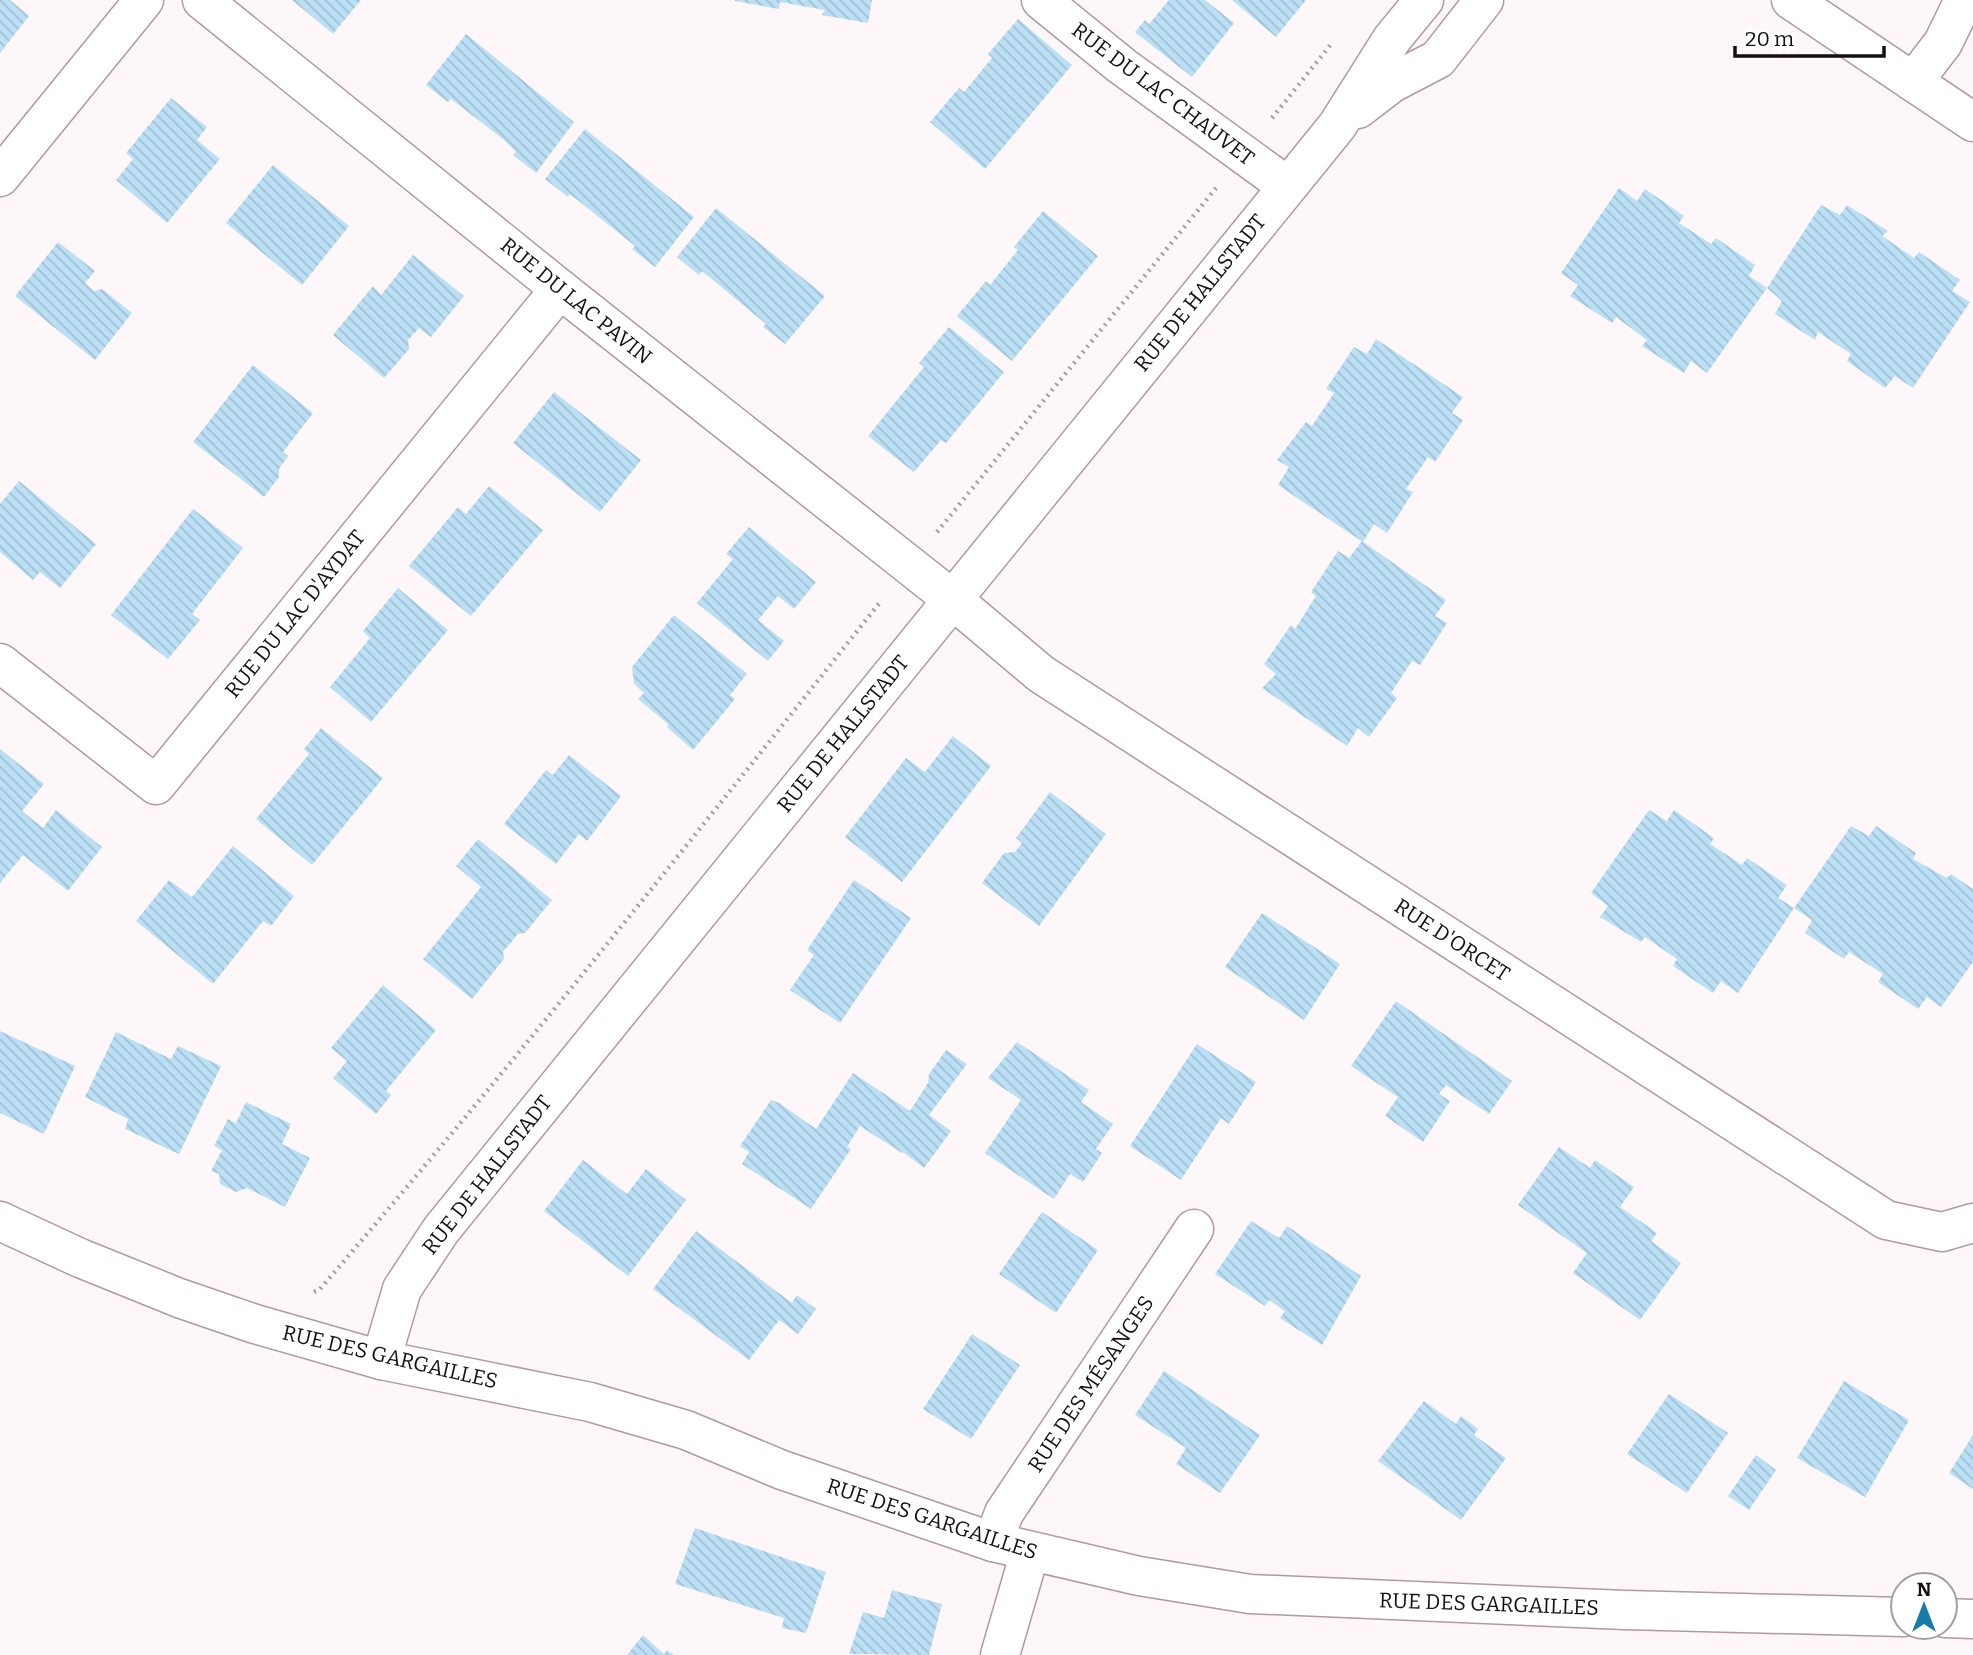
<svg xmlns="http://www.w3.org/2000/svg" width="1973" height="1655" font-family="Bitter,serif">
<defs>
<pattern id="building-back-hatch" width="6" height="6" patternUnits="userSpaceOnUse" patternTransform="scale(1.75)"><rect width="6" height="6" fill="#bbe0f6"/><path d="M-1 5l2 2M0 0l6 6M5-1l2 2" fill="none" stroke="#a0bfd2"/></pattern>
</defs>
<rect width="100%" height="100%" fill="#fdf7f9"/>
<g fill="url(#building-back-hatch)">
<polygon points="0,0 10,0 29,16 0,53"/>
<polygon points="292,0 361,0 333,34"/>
<polygon points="735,0 872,0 868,23 822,15 825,10 780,2 779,9 735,1"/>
<polygon points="1169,0 1205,0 1234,23 1192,77 1135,32 1145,20 1149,24"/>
<polygon points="1232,0 1306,0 1276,37"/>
<polygon points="1018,19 1072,65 985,169 930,122 959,88 964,92 992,58 988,54"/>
<polygon points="466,34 574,122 536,173 513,155 516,152 503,139 451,99 448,102 426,85"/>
<polygon points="171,98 207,127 197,140 220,159 167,223 116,180 133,159 126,153"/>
<polygon points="585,129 694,217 655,267 632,249 635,246 570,194 568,197 545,179"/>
<polygon points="273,165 349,226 302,285 226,223"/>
<polygon points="1619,188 1637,201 1645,189 1684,216 1679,223 1711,244 1716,238 1755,265 1749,276 1767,288 1821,205 1840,215 1847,205 1888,231 1882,236 1914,258 1919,252 1960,280 1952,291 1970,302 1913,388 1895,376 1885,388 1847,361 1851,354 1818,332 1815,340 1775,314 1782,301 1767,288 1707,373 1691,361 1684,373 1642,346 1647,340 1616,317 1612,323 1570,296 1578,285 1561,273"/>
<polygon points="716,208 825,296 785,344 763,327 766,324 702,271 699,275 677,257"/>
<polygon points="1043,211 1098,256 1012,361 957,316 986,281 990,285 1018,250 1014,247"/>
<polygon points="58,242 95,271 85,283 94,291 102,289 132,313 95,360 15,296"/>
<polygon points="413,255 464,296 431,337 419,328 408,340 409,349 384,378 333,335 373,286 381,295"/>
<polygon points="949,327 1004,372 946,443 941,440 914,472 868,436 924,367 919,363"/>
<polygon points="1376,339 1463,397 1452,413 1463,420 1435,462 1428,457 1406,489 1413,492 1387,533 1374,524 1363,542 1278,485 1289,467 1277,460 1306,422 1312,426 1334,393 1326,389 1354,347 1367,354"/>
<polygon points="253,365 313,413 283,452 288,456 279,469 279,477 264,497 193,442"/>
<polygon points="554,392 641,460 600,512 513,443"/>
<polygon points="19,481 96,544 60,588 40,572 33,580 0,552 0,504"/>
<polygon points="489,486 543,530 471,616 409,566 458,507 466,514"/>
<polygon points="193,509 243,548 192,614 200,620 168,659 111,615"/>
<polygon points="749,527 816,582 794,609 778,596 758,620 784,641 768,661 697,603 733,559 726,554"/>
<polygon points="1362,541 1446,600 1435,616 1447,623 1420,665 1412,661 1391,693 1397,698 1369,737 1358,728 1347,746 1262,688 1276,674 1264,664 1291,625 1295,629 1316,596 1311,592 1338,551 1349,558"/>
<polygon points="398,588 448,630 371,722 330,687 370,638 363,631"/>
<polygon points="674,615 747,674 730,695 735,699 693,750 667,727 668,724 638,699 644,693 634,684 632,667"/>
<polygon points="321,728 383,778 312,865 256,819 309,754 304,749"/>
<polygon points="953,736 991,766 902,882 845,837 906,758 925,772"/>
<polygon points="0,749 44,784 22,811 43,828 56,810 102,847 68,891 23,855 0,883"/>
<polygon points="569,755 621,796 587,841 579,834 556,864 504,824 546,770 553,775"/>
<polygon points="1050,792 1106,834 1039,926 982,883 1004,853 1015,852 1022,843 1016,838"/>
<polygon points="1649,810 1667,821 1674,810 1714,838 1710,844 1742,865 1747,858 1787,885 1778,898 1794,908 1738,993 1721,981 1713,993 1673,966 1677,959 1645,937 1641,942 1600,917 1608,906 1591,893"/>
<polygon points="1851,826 1869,836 1876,826 1916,853 1913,859 1947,878 1951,874 1973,889 1973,962 1941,1007 1927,997 1918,1009 1878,982 1883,974 1849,952 1844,959 1805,933 1812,920 1794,908"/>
<polygon points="478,839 552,900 525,933 518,934 503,952 504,959 472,999 423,959 481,887 456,866"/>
<polygon points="233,846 294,896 271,926 263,921 213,984 136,921 169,880 192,897"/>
<polygon points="854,880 911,918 840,1023 790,990 814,955 807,950"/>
<polygon points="1262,913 1340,964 1304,1020 1225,967"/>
<polygon points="383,985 436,1030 386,1091 391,1095 376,1114 333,1078 347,1061 331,1048"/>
<polygon points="1396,1001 1512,1081 1489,1114 1446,1085 1439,1094 1450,1101 1423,1142 1385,1116 1398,1097 1351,1066"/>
<polygon points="0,1031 75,1066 44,1134 0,1113"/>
<polygon points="116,1032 171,1059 178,1046 221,1066 179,1154 125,1129 128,1119 85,1097"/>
<polygon points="1017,1042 1089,1090 1081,1102 1113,1124 1096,1149 1102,1153 1083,1182 1070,1174 1054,1199 985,1153 1021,1100 988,1078"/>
<polygon points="1197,1044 1256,1082 1229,1124 1221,1118 1181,1180 1130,1146"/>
<polygon points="946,1050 967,1064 929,1115 951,1131 924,1168 903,1152 902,1153 860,1126 847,1147 851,1149 811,1209 742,1164 749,1152 740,1146 771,1100 779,1103 816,1129 853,1073 910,1111 928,1083 929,1074"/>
<polygon points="246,1102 291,1124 282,1144 310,1158 285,1207 247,1188 236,1192 220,1184 219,1174 211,1171 222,1150 214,1146 228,1119 236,1123"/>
<polygon points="1559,1147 1590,1168 1595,1160 1634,1187 1620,1207 1657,1233 1651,1241 1681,1263 1640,1320 1573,1273 1587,1253 1518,1205"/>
<polygon points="583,1160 627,1194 646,1169 686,1200 628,1276 544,1211"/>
<polygon points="1042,1212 1098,1250 1056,1313 999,1274"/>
<polygon points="1251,1221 1279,1238 1287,1226 1361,1276 1322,1345 1280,1318 1285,1311 1269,1300 1265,1306 1215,1274"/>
<polygon points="696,1231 792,1303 797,1295 816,1309 798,1334 779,1320 749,1360 653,1289"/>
<polygon points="972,1334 1020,1365 971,1439 923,1409"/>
<polygon points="1164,1371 1260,1435 1220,1493 1176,1464 1186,1448 1135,1415"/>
<polygon points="1844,1381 1909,1420 1865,1497 1797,1458"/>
<polygon points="1669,1394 1728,1433 1687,1493 1627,1454"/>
<polygon points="1424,1401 1456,1424 1461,1416 1478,1429 1474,1435 1506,1458 1461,1520 1378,1461"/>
<polygon points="1973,1435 1973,1489 1949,1473"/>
<polygon points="1756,1455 1776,1470 1749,1510 1728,1496"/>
<polygon points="695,1528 826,1572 806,1633 782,1628 784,1618 675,1584"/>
<polygon points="892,1590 942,1604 929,1655 849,1654 863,1612 884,1618"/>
<polygon points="643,1635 664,1654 667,1650 674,1655 627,1655"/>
</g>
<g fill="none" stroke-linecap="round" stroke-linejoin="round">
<defs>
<g id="street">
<polyline points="202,0 560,289 952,599 1041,674 1886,1220 1942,1232 1973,1223"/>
<polyline points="1041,0 1122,66 1287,186"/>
<polyline points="1791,0 1973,122"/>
<polyline points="1913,82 1943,43 1964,0"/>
<polyline points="1358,109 1392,83 1438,59 1484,0"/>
<polyline points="0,177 144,0"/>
<polyline points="0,663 156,785 560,289"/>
<polyline points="0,1221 80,1258 179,1298 255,1324 381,1360 590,1402 686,1430 782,1470 993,1542 1139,1576 1250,1594 1625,1610 1903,1617"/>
<polyline points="381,1360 402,1289 441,1230 1337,126 1392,39 1424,0"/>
<polyline points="993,1542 1004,1513 1194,1229"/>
<polyline points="1945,1618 1973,1619"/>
<polyline points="1000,1655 1030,1552"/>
</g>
</defs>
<use href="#street" stroke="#b298a1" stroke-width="41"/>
<g stroke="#a59ea0" stroke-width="4.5" stroke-dasharray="2 5" stroke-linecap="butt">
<polyline points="1272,118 1332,43"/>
<polyline points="937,532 1216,188"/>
<path d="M314 1292 320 1289C513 1065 697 833 881 601"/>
</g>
<use href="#street" stroke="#fff" stroke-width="38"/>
</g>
<g text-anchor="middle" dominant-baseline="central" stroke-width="7" stroke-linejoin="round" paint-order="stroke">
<g font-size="21" fill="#170e11" stroke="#fff">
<text transform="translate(1163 94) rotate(37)">RUE DU LAC CHAUVET</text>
<text transform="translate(1200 293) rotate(-51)">RUE DE HALLSTADT</text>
<text transform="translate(576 301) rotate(39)">RUE DU LAC PAVIN</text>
<text transform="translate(295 614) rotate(-51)">RUE DU LAC D'AYDAT</text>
<text transform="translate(843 734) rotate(-51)">RUE DE HALLSTADT</text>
<text transform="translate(1452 940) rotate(33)">RUE D'ORCET</text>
<text transform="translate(487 1175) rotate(-52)">RUE DE HALLSTADT</text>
<text transform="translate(390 1357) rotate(13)">RUE DES GARGAILLES</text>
<text transform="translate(1091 1384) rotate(-56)">RUE DES MÉSANGES</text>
<text transform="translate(932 1519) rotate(18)">RUE DES GARGAILLES</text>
<text transform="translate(1489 1604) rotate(2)">RUE DES GARGAILLES</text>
</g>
</g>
<g transform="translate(1924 1606)"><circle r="33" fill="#ffffff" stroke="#a29fa0" stroke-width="2"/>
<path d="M0-5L12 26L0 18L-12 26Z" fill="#197ca8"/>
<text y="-10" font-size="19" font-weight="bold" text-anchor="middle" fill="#170e11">N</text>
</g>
<path d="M1735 46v10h149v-10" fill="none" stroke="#170e11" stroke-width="3.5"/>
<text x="1745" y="46" font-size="21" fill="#170e11" stroke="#ffffff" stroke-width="5" paint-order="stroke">20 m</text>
</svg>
